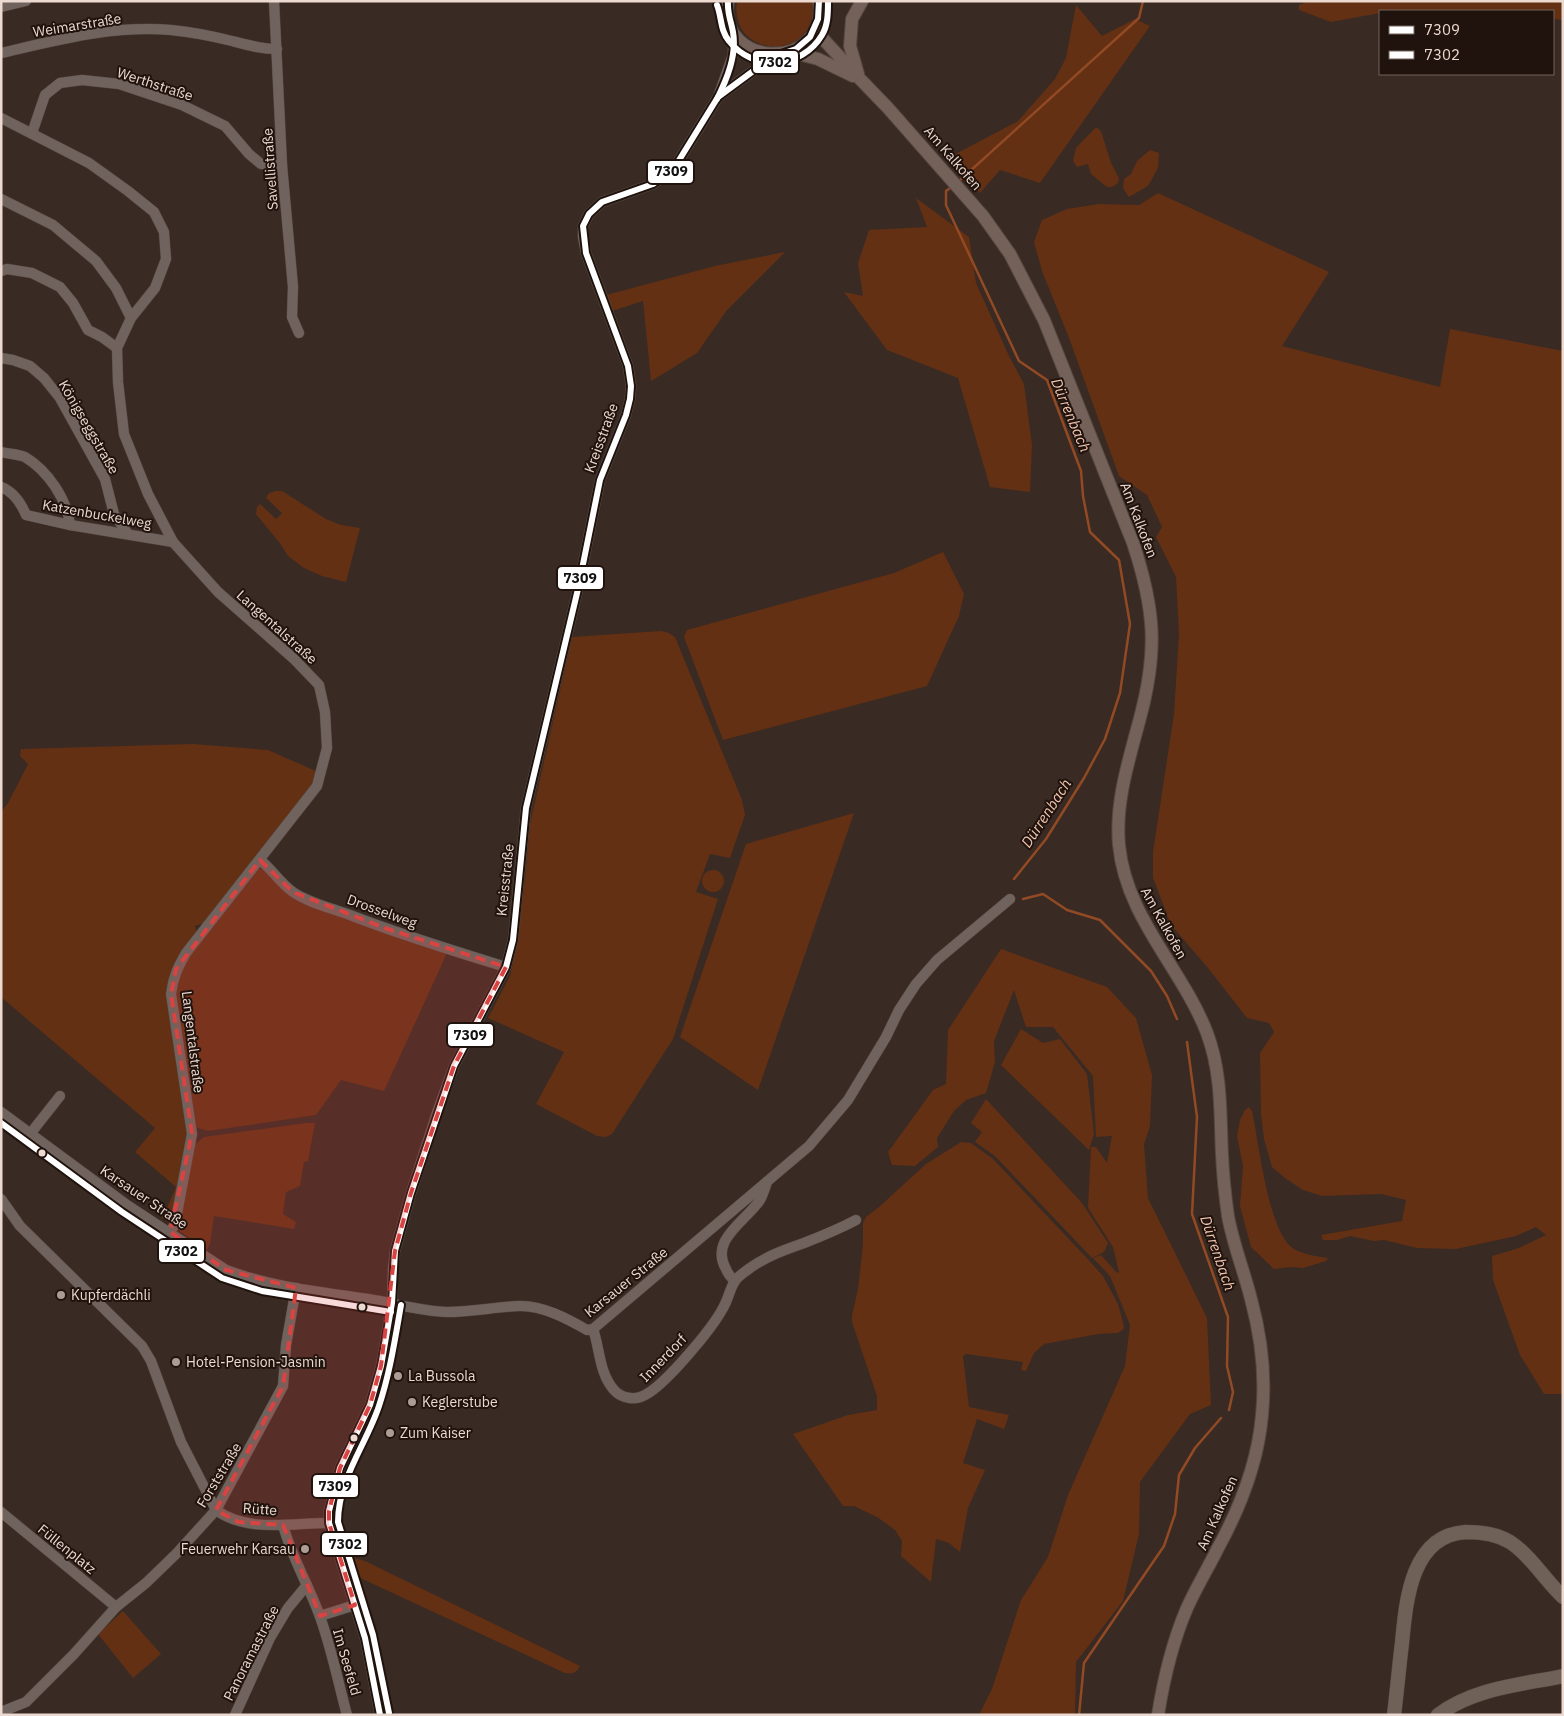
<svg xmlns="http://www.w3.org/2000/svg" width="1564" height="1716" font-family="'IBM Plex Sans',sans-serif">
<rect width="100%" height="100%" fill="#392a23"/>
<g fill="#633014">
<path d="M737 1H812C821 62 728 61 737 1Z"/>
<polygon points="1309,1 1563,1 1563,20 1553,19 1553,11 1380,11 1380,13 1331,22 1299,10 1299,5"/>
<polygon points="1076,5 1102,36 1135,19 1150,26 1040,183 1000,170 980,193 948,158 1018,121 1055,79 1066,58"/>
<polygon points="1096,127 1101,131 1111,163 1119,178 1118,183 1112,187 1107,187 1091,174 1088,164 1077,167 1073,161 1076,148"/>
<polygon points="1150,150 1159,153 1158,168 1148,186 1129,197 1123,188 1124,179 1131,174 1137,161"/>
<polygon points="1158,193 1329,272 1282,346 1440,387 1450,329 1563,351 1563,1394 1544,1394 1520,1355 1493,1280 1492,1256 1519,1248 1546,1235 1536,1227 1516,1236 1456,1249 1417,1248 1384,1240 1374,1241 1350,1236 1337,1240 1323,1240 1321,1235 1402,1221 1406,1200 1381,1194 1322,1196 1303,1190 1285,1178 1272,1167 1264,1139 1261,1113 1260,1053 1274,1032 1269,1023 1247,1018 1208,968 1171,925 1153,878 1153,852 1174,714 1179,634 1176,577 1156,537 1162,527 1147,495 1119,476 1069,338 1042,271 1034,242 1042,220 1067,209 1099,204 1139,205"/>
<polygon points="916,198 969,237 976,283 1009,356 1024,384 1032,445 1030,492 990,487 958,378 887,350 844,292 863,296 858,263 869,230 927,227"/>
<polygon points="785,252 727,310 697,353 651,381 643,301 612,311 606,295 715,266"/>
<polygon points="276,491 282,491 326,519 341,525 360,528 346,582 322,576 304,568 288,556 279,542 256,514 257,507 260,504 276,519 282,513 266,498 269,493"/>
<polygon points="943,552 964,594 959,616 927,686 723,740 684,637 687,630 894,573"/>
<polygon points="661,631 669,633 675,637 742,800 745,815 730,858 710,854 696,892 718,899 673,1039 612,1134 606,1137 597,1136 536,1104 564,1052 488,1018 510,976 517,944 525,880 530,824 572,637"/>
<polygon points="193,744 268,750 318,772 313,786 207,922 195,926 197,934 172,973 189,1129 173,1222 169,1223 161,1217 166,1210 176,1187 135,1152 155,1128 1,997 1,812 8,803 28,764 20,756 21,749"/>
<polygon points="854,813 758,1090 680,1037 746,844"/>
<polygon points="258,869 266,869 293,896 447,953 384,1091 341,1080 316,1115 208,1131 195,1127 174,989 184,960 253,871"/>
<circle cx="713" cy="881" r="11"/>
<polygon points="1001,949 1107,987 1136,1018 1152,1075 1150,1126 1144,1144 1148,1198 1207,1318 1211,1405 1190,1414 1140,1482 1139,1534 1123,1601 1076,1662 1075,1715 979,1715 992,1689 1021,1600 1048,1557 1068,1495 1125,1366 1130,1325 1110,1276 1093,1258 1101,1255 1117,1273 1119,1272 1113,1247 1088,1208 1091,1147 1096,1147 1107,1163 1112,1136 1096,1137 1093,1076 1053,1027 1026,1027 1014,990 994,1041 995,1062 986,1093 966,1100 954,1111 937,1138 938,1147 915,1166 892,1165 888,1152 933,1090 946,1084 948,1030"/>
<polygon points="1021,1029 1043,1043 1060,1039 1087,1074 1094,1134 1089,1150 1001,1065"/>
<polygon points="986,1099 1082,1203 1108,1243 1104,1252 1092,1258 995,1156 975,1142 982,1132 971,1123"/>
<path d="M1249 1107 1252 1111C1259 1144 1267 1219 1288 1244 1297 1254 1315 1256 1328 1258L1326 1261 1303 1268 1291 1267 1274 1269 1251 1247 1240 1206 1243 1166 1237 1136 1240 1120 1245 1110Z"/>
<polygon points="306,1123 315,1123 308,1161 304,1162 300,1186 286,1192 283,1214 296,1222 294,1229 214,1216 210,1244 207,1250 178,1230 177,1226 192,1147 204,1137"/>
<polygon points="961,1142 971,1143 993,1159 1085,1256 1103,1276 1118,1304 1124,1326 1123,1330 1117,1333 1098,1334 1044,1344 1034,1353 1026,1371 1021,1370 1023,1362 966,1354 963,1356 969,1407 1009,1415 1004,1429 977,1419 963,1463 985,1470 968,1508 960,1552 949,1543 936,1539 931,1582 901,1556 902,1541 895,1530 877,1517 854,1506 843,1506 793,1434 848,1415 877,1410 877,1396 852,1322 852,1316 858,1289 863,1244 863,1223 866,1217 879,1207 926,1164"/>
<path d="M349 1557 365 1561 580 1666C576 1673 573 1674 565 1673L356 1576Z"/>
<polygon points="123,1611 161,1654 133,1678 98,1634"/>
</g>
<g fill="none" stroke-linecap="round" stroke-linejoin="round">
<g stroke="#914a23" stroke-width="2.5">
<polyline points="959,181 1139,18 1143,1"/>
<polyline points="953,186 946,191 946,205 1019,361 1047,380 1081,471 1083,496 1090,532 1119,560 1130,624 1120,693 1105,739 1084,778 1046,839 1014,879"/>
<polyline points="1023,899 1043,894 1067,910 1100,920 1151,971 1167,996 1177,1019"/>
<polyline points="1187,1042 1197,1117 1192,1214 1228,1317 1227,1366 1233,1392 1229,1410"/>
<polyline points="1079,1715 1084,1663 1164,1546 1175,1514 1179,1475 1195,1448 1221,1418"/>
</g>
<defs>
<g id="minor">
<polyline points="274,1 282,165 293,287 292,317 299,333"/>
<polyline points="1,7 26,1"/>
<path d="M1 53C58 40 113 25 171 30 191 32 212 36 232 41 247 45 261 49 277 49"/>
<polyline points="719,96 756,69 778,55"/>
<path d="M1 118 89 163 128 191 154 212 164 232 166 259 155 288 131 318 117 348 118 382 124 434 148 494 173 542 218 592 294 659 319 685 325 712 327 748 317 786 186 953C178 967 173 977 171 994L192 1134 175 1224 170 1232"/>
<polyline points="32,133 45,95 60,83 82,80 119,84 182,105 225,126 249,154 261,164 282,165"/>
<polyline points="1,199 53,225 96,261 116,288 131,318"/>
<polyline points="1,271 7,269 32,273 60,287 73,303 88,330 102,337 117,348"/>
<polyline points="1,358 13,360 30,366 44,378 60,398 105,479 114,514 128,534"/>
<path d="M1 452C9 454 18 454 25 457 48 471 67 499 70 525"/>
<path d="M1 487C14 492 21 503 26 515L70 525 173 542"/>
<path d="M260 860C272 869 280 883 293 892 309 903 331 908 350 915 401 935 454 951 506 967"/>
<path d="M1 1112 127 1205 226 1270C271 1287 321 1292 368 1299 394 1303 420 1311 447 1312 471 1312 495 1307 519 1306 542 1305 568 1319 587 1330L593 1329 809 1146 848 1100 886 1037 899 1010 916 984 937 960 1010 899"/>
<polyline points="30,1134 60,1096"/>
<path d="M1 1199 20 1226 142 1346 151 1361 181 1442 216 1510C247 1533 292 1523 329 1523"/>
<path d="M735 1281C730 1277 728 1274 726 1269 709 1240 746 1221 760 1200 763 1195 765 1188 767 1182"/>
<path d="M593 1329C600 1349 599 1373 614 1390 621 1398 635 1401 645 1395 665 1385 712 1329 723 1308 728 1300 730 1288 735 1281 738 1276 745 1272 750 1268 767 1256 784 1250 804 1243 822 1236 839 1229 856 1220"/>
<polyline points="1,1512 116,1607"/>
<path d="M283 1525C291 1556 308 1584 319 1614 331 1646 338 1682 347 1715"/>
<polyline points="320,1616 355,1605"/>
<polyline points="1,1712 26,1702 74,1654 116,1607 146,1583 176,1554 216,1510 283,1386 286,1345 296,1288"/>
<polyline points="235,1715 270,1638 288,1608 307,1585"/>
<polyline points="380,1715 365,1638 329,1523 329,1511 340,1468 370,1405 381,1366 392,1303 393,1270 395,1251 411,1193 437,1113 454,1066 506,967 513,940 526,808 578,589 600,480 626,415 630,399 631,386 628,366 586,253 583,237 583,226 589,214 602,202 653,184 673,170 718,97 733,55 733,31"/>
</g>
<g id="major">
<path d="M728 1C716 69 829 73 819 1"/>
<path d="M816 27 824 40 860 79 888 108 983 216 1010 254 1044 320 1133 543C1155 609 1158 651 1140 718 1129 760 1115 802 1119 845 1126 918 1182 968 1207 1033 1222 1073 1220 1113 1222 1155 1223 1175 1225 1195 1228 1216 1233 1244 1244 1271 1251 1299 1261 1336 1266 1376 1262 1415 1258 1462 1241 1506 1218 1548 1208 1568 1196 1588 1187 1608 1172 1643 1164 1677 1158 1715"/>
<polyline points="791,52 818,59 853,76"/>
<polyline points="858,74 850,46 852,19 862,1"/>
</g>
<g id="highway">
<path d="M1394 1715C1397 1691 1399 1667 1402 1643 1406 1601 1411 1535 1466 1532 1481 1532 1497 1534 1510 1542 1531 1556 1545 1580 1563 1597"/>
<path d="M1438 1715C1474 1688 1520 1685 1563 1676"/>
</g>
</defs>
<use href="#minor" stroke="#544740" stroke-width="11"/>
<use href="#major" stroke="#544740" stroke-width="14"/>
<use href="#highway" stroke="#544740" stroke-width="15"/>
<use href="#minor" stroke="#70635d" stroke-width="10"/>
<use href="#major" stroke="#73615a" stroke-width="12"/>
<use href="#highway" stroke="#6f6058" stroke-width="14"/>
<defs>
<g id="bus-1">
<path d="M717 99C727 79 737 55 733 32 731 21 727 13 728 1"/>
<polyline points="380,1715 365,1638 329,1523 329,1511 340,1468 370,1405 381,1366 392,1303 395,1251 411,1193 454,1066 506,967 513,940 526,808 578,589 600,480 626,415 630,399 631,386 628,366 586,253 583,226 589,214 602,202 653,184 673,170 718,97 756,69 778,55 796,49 810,37 818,19 819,1"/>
</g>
<g id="bus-2">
<path d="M717 5C722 18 720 30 729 41 753 72 802 69 822 35 828 25 828 13 828 1"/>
<polyline points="1,1123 122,1212 222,1278 262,1291 391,1312"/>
<path d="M389 1713 373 1635 338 1522C338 1479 366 1445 379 1406 390 1373 395 1339 401 1305"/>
</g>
</defs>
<use href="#bus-1" stroke="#20130d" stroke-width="10"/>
<use href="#bus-2" stroke="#20130d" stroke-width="10"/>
<use href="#bus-1" stroke="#fff" stroke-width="6"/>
<use href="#bus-2" stroke="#fff" stroke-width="6"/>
</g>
<path fill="#d94341" fill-opacity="0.2" stroke="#d94341" stroke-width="4" stroke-dasharray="10 6" stroke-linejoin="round" d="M260 860 293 892 385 928 506 967 454 1066 411 1193 395 1251 381 1366 370 1405 340 1468 329 1511V1523L355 1605 320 1616 283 1525 238 1522 216 1510 283 1386 296 1288 226 1270 170 1232 192 1134 171 994 176 969Z"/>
<g fill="#ecd9d0" stroke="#20130d" stroke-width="2">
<circle cx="42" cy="1153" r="4.5"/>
<circle cx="362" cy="1307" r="4.5"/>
<circle cx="354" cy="1438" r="4.5"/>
</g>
<g fill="#ad9c93" stroke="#20130d" stroke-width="2">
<circle cx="61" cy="1295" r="5"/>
<circle cx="176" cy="1362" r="5"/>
<circle cx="398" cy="1376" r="5"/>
<circle cx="412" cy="1402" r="5"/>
<circle cx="390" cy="1433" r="5"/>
<circle cx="305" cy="1549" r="5"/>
</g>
<g text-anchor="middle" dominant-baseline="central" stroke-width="4" stroke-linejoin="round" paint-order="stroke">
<g font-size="14" fill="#ecd9d0" stroke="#20130d">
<text transform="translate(77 25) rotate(-9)">Weimarstraße</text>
<text transform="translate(155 84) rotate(18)">Werthstraße</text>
<text transform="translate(953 158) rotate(49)">Am Kalkofen</text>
<text transform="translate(270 169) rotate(-94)">Savellistraße</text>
<text transform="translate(89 427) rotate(60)">Königseggstraße</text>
<text transform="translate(601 438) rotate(-70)">Kreisstraße</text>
<text transform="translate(97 514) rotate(10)">Katzenbuckelweg</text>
<text transform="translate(1139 520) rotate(69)">Am Kalkofen</text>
<text transform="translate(277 627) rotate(42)">Langentalstraße</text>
<text transform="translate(505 880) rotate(-84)">Kreisstraße</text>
<text transform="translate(382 911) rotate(20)">Drosselweg</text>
<text transform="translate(1164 923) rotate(61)">Am Kalkofen</text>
<text transform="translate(193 1042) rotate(83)">Langentalstraße</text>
<text transform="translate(144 1197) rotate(34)">Karsauer Straße</text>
<text transform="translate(626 1282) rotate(-39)">Karsauer Straße</text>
<text transform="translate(663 1358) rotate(-46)">Innerdorf</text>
<text transform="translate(219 1475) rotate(-59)">Forststraße</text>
<text transform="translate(260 1509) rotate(4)">Rütte</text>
<text transform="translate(1217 1513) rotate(-66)">Am Kalkofen</text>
<text transform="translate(67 1549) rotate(39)">Füllenplatz</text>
<text transform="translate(251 1653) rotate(-63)">Panoramastraße</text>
<text transform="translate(347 1662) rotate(74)">Im Seefeld</text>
</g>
<g font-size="14" fill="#ecd9d0" stroke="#20130d" text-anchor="start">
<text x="71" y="1295">Kupferdächli</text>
<text x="186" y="1362">Hotel-Pension-Jasmin</text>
<text x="408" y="1376">La Bussola</text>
<text x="422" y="1402">Keglerstube</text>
<text x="400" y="1433">Zum Kaiser</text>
<text x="295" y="1549" text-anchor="end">Feuerwehr Karsau</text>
</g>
<g font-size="15" font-style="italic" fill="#f2c6b1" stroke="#20130d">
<text transform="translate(1071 415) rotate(67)">Dürrenbach</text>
<text transform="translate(1046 813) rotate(-57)">Dürrenbach</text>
<text transform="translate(1218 1253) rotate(71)">Dürrenbach</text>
</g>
</g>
<g stroke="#20130d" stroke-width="2">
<rect x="752" y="50" width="47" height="24" rx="5" fill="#fff"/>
<rect x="647" y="160" width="47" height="24" rx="5" fill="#fff"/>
<rect x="557" y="566" width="47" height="24" rx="5" fill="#fff"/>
<rect x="447" y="1023" width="47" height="24" rx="5" fill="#fff"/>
<rect x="158" y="1239" width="47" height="24" rx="5" fill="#fff"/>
<rect x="312" y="1474" width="47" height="24" rx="5" fill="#fff"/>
<rect x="321" y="1532" width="47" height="24" rx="5" fill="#fff"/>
</g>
<g font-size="14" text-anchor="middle" font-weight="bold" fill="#111">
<text x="775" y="67">7302</text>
<text x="671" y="176">7309</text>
<text x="580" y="583">7309</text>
<text x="470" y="1040">7309</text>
<text x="181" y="1256">7302</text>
<text x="335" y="1491">7309</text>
<text x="345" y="1549">7302</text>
</g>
<rect width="1564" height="1716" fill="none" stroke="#ecd9d0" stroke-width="5"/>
<rect x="1379" y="10" width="175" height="65" fill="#20130d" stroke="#72625b"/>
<rect x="1389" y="26" width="25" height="8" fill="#ffffff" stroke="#72625b"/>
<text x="1424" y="35" font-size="15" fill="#ecd9d0">7309</text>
<rect x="1389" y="51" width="25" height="8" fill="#ffffff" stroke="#72625b"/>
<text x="1424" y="60" font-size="15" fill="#ecd9d0">7302</text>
</svg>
